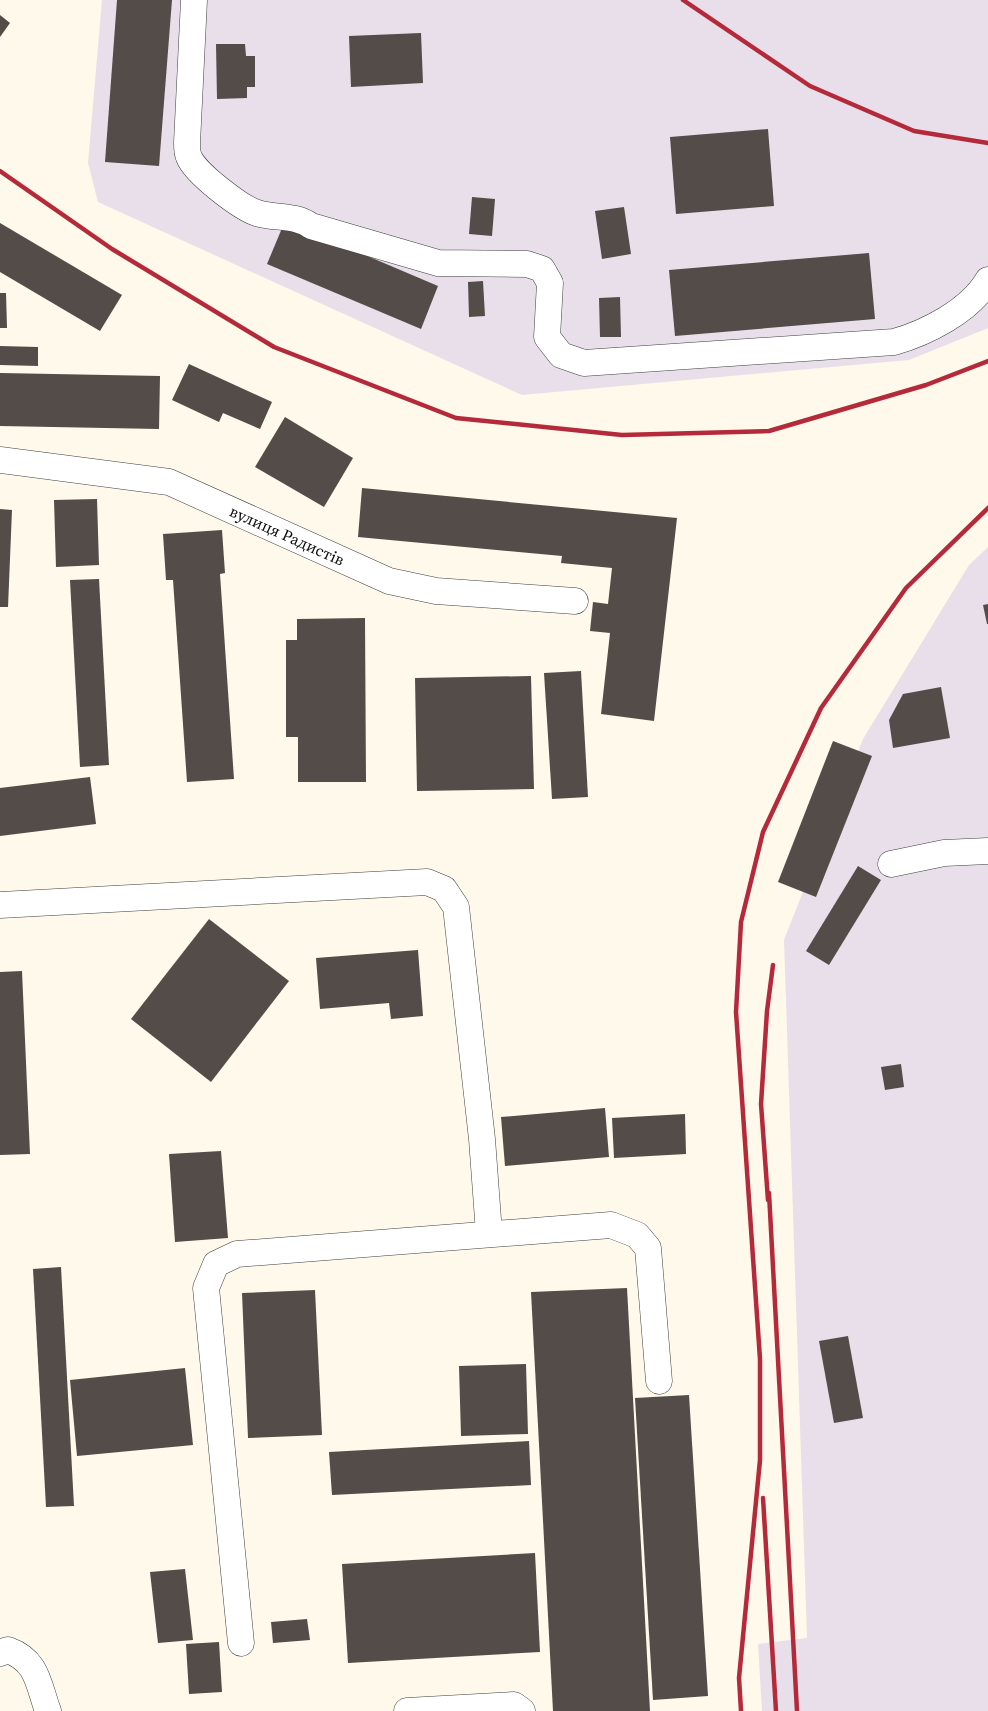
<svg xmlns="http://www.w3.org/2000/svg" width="988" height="1711" font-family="'Source Serif 4',serif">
<rect width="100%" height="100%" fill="#fef9ea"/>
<g fill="#e8dfea">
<polygon points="102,0 988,0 988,328 909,360 522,395 98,202 88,163"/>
<polygon points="988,547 988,1711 762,1711 758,1644 807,1638 784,940 863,739 969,565"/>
</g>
<g fill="#534c48">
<polygon points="117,0 172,0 159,166 105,162"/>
<polygon points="0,15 10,23 0,37"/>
<polygon points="421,33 423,83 351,87 349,36"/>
<polygon points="216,44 245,44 246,56 255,56 255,87 247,87 247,98 217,99"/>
<polygon points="768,129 774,206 676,214 670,137"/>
<polygon points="472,197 495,199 492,236 469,234"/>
<polygon points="624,207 631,254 602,259 595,211"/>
<polygon points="285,221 438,286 421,329 267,264"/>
<polygon points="0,223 122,295 100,331 0,272"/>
<polygon points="869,253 875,319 675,336 669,270"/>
<polygon points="483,281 485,316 469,317 468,282"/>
<polygon points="0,293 6,293 7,328 0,328"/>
<polygon points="620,297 621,337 600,337 599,298"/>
<polygon points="0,346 38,347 38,366 0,365"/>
<polygon points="189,364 272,402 260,429 223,413 219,422 172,400"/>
<polygon points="0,373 160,376 159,429 0,426"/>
<polygon points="285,417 353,458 324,507 255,467"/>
<polygon points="362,488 677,518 654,721 601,714 610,633 590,631 593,602 608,604 612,568 561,563 562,556 358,537"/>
<polygon points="97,499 99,565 56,567 54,500"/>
<polygon points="0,509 12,510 8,607 0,607"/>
<polygon points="222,530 225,573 220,574 234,779 187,782 173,580 166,580 163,534"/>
<polygon points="99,579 109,765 80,767 70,580"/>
<polygon points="988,604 988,624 987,624 983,605"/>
<polygon points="365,618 366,782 298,782 298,737 286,737 286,640 297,640 297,619"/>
<polygon points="581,671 588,797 552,799 544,673"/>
<polygon points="531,676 534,789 417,791 415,678"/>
<polygon points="941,687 950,738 893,748 889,720 903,694"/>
<polygon points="833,741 872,756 816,897 778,882"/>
<polygon points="90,777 96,824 0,836 0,788"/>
<polygon points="858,866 881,880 829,965 806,951"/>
<polygon points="209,919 289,981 211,1082 131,1019"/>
<polygon points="418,950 423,1016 391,1019 389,1003 320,1009 316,958"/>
<polygon points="22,971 30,1154 0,1155 0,972"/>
<polygon points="901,1064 904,1087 885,1090 881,1067"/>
<polygon points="605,1108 609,1157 505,1166 501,1117"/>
<polygon points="685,1114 686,1154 614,1158 612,1118"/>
<polygon points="221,1151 228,1238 175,1242 169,1154"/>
<polygon points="61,1267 74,1506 46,1507 33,1269"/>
<polygon points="627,1288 650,1711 553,1711 531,1292"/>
<polygon points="315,1290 322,1435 248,1438 242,1293"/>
<polygon points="848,1336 863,1418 834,1423 819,1341"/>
<polygon points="526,1364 528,1434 461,1436 459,1366"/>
<polygon points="185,1368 193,1445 77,1456 70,1380"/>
<polygon points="689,1395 708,1696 653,1700 635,1398"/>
<polygon points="529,1441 531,1485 332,1495 329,1452"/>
<polygon points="535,1553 540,1652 348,1663 342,1564"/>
<polygon points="185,1569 193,1640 158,1643 150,1572"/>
<polygon points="307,1619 310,1640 273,1643 271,1622"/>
<polygon points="219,1642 222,1692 189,1694 186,1644"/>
</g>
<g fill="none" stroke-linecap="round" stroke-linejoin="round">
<defs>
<g id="minor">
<path d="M194 0 187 143C187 147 187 153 189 157 195 173 241 208 257 213 276 219 294 214 311 226L438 263 527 264 542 269 550 283 547 337 561 355 584 363 894 342C926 333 970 311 988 280"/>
<path id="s1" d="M0 460 169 482 389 581 436 591 575 601"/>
<polyline points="891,864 944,853 988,851"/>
<polyline points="0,905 427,882 444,889 456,907 482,1139 489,1233"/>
<polyline points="241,1643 206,1288 216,1264 237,1254 611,1225 637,1235 648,1248 659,1381"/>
<path d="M0 1653 8 1650C38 1661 38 1684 48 1711"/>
<polyline points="407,1711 514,1705 522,1711"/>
</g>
</defs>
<use href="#minor" stroke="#3e3e3e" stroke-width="27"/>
<use href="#minor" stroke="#fff" stroke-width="26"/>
<g stroke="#b42a3a" stroke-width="4.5">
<polyline points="683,0 810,86 914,131 988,143"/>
<polyline points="0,171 112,249 274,347 456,418 622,435 769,431 926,385 988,361"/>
<polyline points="769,1193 797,1711"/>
<polyline points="768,1200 761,1104 767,1011 773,965"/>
<polyline points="763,1498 776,1711"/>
<polyline points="741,1711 739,1678 760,1460 760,1359 736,1012 741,922 763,832 821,708 906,588 988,508"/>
</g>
</g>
<g text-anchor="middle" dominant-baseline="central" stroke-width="6" stroke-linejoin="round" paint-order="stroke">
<g font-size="16" fill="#0b0b0b" stroke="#fff">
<text stroke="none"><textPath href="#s1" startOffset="300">вулиця Радистів</textPath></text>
</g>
</g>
</svg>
